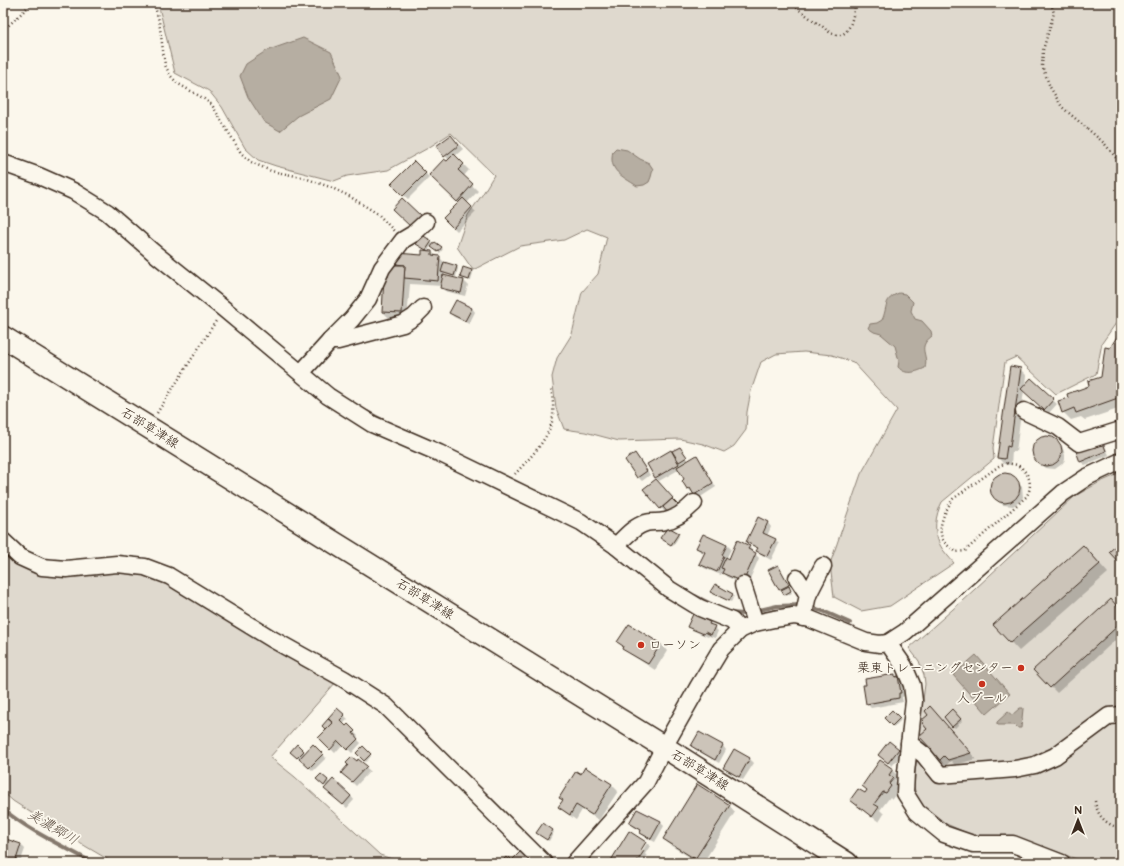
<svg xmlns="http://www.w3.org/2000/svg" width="1124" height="866" font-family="'Balsamiq Sans','Klee One',sans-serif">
<rect width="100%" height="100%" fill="#fbf7ec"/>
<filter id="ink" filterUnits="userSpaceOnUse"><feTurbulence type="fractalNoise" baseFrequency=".025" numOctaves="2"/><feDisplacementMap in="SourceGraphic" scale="8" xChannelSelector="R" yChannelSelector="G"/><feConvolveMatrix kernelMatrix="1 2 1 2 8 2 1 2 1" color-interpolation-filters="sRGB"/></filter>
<g filter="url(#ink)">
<g fill="#dfd9ce" stroke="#8d8276">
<path d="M158 3H1121V316L1102 343 1096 374 1056 394 1016 357 1005 362 993 448 994 459 942 502C935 516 933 531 940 545 943 551 949 557 954 563L890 606 861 611 834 597 830 564 861 474 897 410 853 362 832 355 804 352 776 354 761 362 751 391 747 412 746 430 734 446 724 452 703 444 680 439 619 441 585 432 564 429 556 408 552 377 557 358 572 334 582 292 598 274 607 237 587 229 564 240 520 246 473 270 457 247 468 215 482 195 494 175 451 133 428 148 388 170 347 176 334 181 276 166 258 160 245 148 222 107 209 91 175 73Z"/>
<polygon points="1121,473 1121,863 1087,863 1014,836 978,838 942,822 918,802 914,787 918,740 925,684 924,675 919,661 909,648 961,602 1075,496 1100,482"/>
<polygon points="3,551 22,566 47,576 120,570 161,580 336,682 270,757 295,777 380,855 404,863 114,863 58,830 13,801 3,792"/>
</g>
<g fill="#b6aea2" stroke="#85796d">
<polygon points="303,38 331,52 342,76 331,99 298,116 280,131 264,122 248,97 240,76 246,64 266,51"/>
<path d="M616 148 627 150 640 159 649 163 653 169 651 177 649 182 644 185 637 186C622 176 608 171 613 151Z"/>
<path d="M899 293 905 294 913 302 911 311 915 319 922 321 931 331 932 336C916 348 929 354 925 368 916 372 906 376 898 367L899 361 895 346 881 334 874 332 868 328 870 324 877 323 882 320C888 307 883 299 899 293Z"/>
<polygon points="976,655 1010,694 987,714 953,675"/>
<polygon points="1020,708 1023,708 1023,709 1021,728 1018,728 1015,725 998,725 997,724 997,722 1008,712 1012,715"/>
</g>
<g fill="#0003">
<polygon points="455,140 463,149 455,156 469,170 463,177 478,191 467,203 476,212 457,231 444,218 459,203 431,176 408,199 392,184 414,162 429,177 444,160 447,162 449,160 437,147"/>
<polygon points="423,236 434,245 441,248 443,249 440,253 431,246 428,251 419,245"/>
<polygon points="432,252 437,257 439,257 445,263 457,267 458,268 456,277 445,274 444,276 464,281 468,285 465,296 445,291 441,287 442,286 410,284 407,319 393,323 392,318 389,318 383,312 389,278 399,266 396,264"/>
<polygon points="472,271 473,272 471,281 463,279 461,277"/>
<polygon points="472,308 475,312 469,324 454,317 450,313"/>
<polygon points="1121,332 1121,408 1085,420 1081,417 1071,420 1063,412 1070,398 1090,386 1102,378 1110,349"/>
<polygon points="1020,369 1026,375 1025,386 1031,380 1057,404 1049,413 1024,390 1016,452 1012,452 1011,465 1004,464 998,458"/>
<polygon points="1044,438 1051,438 1057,442 1062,446 1065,455 1065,460 1062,464 1055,469 1045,468 1037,461 1033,453 1034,446 1036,443 1041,439"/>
<polygon points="1101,442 1105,446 1109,455 1085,465 1081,462 1077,452"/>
<polygon points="680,448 689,461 696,456 700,460 716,487 699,498 693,491 692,492 688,489 686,479 680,469 659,481 655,477 672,452"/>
<polygon points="635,455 639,458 650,475 642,481 638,477"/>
<polygon points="1003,474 1009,475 1012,476 1022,487 1023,497 1021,501 1013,506 1003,505 999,502 995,497 991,490 991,487 994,480 996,477"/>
<polygon points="659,484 676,503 665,512 645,490"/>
<polygon points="768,523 771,527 767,536 775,540 779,544 771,560 762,555 758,551 759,549 751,545 747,542"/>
<polygon points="678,534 679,536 673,546 663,540"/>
<polygon points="727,545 731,549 726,559 729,560 749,547 753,551 752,552 755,554 759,558 749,581 744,584 727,577 722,572 721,575 704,568 700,564 705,553 701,552 697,548"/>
<polygon points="1092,555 1108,573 1019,651 995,625"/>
<polygon points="779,568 790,587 788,587 792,593 786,596 782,591 780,590 770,570"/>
<polygon points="713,593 732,595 734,596 731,602"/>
<polygon points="1121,611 1121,635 1057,693 1051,687"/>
<polygon points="709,622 718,631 715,638 709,636 708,637 692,630 689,626"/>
<polygon points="629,625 661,644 667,651 655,670 630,654 619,642"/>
<polygon points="894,675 902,681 905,696 902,697 903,702 871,708 867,704"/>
<polygon points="337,709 348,719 343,724 346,727 348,726 358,736 356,738 361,743 352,753 343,744 335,753 320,738 333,725"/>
<polygon points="952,711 962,721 955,728 945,717"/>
<polygon points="892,712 901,720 894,727 886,718"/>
<polygon points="936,714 976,759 955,765 951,761 943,768 937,762 933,750 929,729"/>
<polygon points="700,733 723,746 726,750 719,763 696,750 692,746"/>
<polygon points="297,746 306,754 313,746 326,758 313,771 300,758 299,759 292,752"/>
<polygon points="363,748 371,756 366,762 357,753"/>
<polygon points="735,750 750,759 754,763 743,780 728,772 724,768"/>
<polygon points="898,750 902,754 892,766 879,755"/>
<polygon points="358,760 370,771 356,786 343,773"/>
<polygon points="881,762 892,770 898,776 895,781 899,785 895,791 897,793 892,799 890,797 880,810 884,814 879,822 857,806 851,800 865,794"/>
<polygon points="586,768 612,785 618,791 599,820 582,810 576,820 566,813 560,807 564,801 560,798 581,775"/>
<polygon points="321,775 330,783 351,796 354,800 347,808 329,793 327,787 318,779"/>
<polygon points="729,805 735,812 703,863 699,863 670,845 664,839"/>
<polygon points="660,822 664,826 655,842 645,837 641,833 642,831 634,827 631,823"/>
<polygon points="552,831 554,832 549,841 539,835"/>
<polygon points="3,839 21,845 25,849 20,863 7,863 3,862"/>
<polygon points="647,843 650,846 645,854 647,856 642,863 612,863 638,854 640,855"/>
</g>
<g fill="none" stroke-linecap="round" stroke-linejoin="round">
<g stroke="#85796d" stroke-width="4">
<polyline points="367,412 384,421"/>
<polyline points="695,596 719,608"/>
<polyline points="809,607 823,611 850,623"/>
<polyline points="755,611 777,606 803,605"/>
<polyline points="731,613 744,614 748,613"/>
<path d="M3 809C29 831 63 846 93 863"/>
</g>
</g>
<g fill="#ccc4b9" stroke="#3b2a1e">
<polygon points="451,135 459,145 444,157 436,146"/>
<polygon points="454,154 464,164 458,170 473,184 457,202 429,175 444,159 447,161"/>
<polygon points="414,161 426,173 403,196 391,184"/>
<polygon points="402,198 422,217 412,228 392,209"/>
<polygon points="463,198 472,207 453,228 443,218"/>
<polygon points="422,235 432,241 426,250 416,244"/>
<polygon points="435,242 442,247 438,252 431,247"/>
<polygon points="422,250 432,251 432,255 440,256 438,281 404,278 405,265 395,264 396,253 422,255"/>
<polygon points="444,262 457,266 454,276 441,272"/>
<polygon points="388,265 405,265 402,313 382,312 384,277 388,277"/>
<polygon points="463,267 472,270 469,280 460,277"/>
<polygon points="443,275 464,280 461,293 440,288"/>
<polygon points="456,300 472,308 465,321 449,313"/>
<polygon points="1121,330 1121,357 1117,394 1118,398 1076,413 1074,408 1062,413 1058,401 1068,398 1067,394 1089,386 1088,381 1101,377 1105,347 1110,348"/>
<polygon points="1010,366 1021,368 1010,447 1007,446 1005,459 997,458"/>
<polygon points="1031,378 1054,399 1044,410 1021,389"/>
<circle cx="1047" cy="451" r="15"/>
<polygon points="1102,440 1106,451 1080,462 1076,451"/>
<polygon points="680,447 687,457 679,462 672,451"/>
<polygon points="671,450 679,464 655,478 647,464"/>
<polygon points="635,453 647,471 637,478 625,460"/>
<polygon points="697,455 713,483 694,495 690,488 687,489 682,481 684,479 677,467"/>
<circle cx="1005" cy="488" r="15"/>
<polygon points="656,479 673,498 660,509 643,489"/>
<polygon points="672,499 679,506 669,514 663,507"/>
<polygon points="758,517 768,522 763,533 776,539 767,556 756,551 758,548 746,542"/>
<polygon points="668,527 679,533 671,545 660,538"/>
<polygon points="703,534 727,545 722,555 724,556 717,572 699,564 705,552 696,548"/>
<polygon points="737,540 750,546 748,549 756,553 745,578 742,577 740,581 722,573 724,569 721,568 726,557 729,559"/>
<polygon points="1121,541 1121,565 1109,552"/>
<polygon points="1083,545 1100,564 1010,643 993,625"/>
<polygon points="778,565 789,585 779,590 768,570"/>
<polygon points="715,584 733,594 729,601 710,592"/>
<polygon points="789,586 791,591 784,595 781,590"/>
<polygon points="1111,599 1121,611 1121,623 1050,688 1033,670"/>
<polygon points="693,614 710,622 709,624 715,626 711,635 705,632 704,634 687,627"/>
<polygon points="629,624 661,644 648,664 622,649 623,646 617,642"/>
<polygon points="895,674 895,677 898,676 901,693 899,693 899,698 866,704 863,685 866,685 865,679"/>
<polygon points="930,706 971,753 948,760 944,756 937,763 928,753 932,750 919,736 927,729 922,723 924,722 922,720 928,715 925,711"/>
<polygon points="337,708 345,715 340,720 346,726 348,724 355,731 353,733 358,739 347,750 338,741 330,750 318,738 333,723 328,718"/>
<polygon points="952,709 961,719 952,727 944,717"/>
<polygon points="892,710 900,718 892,726 884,718"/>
<polygon points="328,719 333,723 326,730 322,726"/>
<polygon points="699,732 723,745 715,760 691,746"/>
<polygon points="889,741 899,749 888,763 878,755"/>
<polygon points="297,744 304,751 297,758 290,752"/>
<polygon points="313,744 323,754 309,768 299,759"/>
<polygon points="363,746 371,754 364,761 356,753"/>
<polygon points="734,749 750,758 739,777 723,768"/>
<polygon points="352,757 357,761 358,759 367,766 352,782 341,773 348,765 346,763"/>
<polygon points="880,760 893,769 889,775 894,778 889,784 891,786 886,793 883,792 874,804 879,807 872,817 850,800 858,789 865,793 867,790 862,786"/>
<polygon points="585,767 612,784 592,815 576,805 570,815 558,807 563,800 559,798 576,771 581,774"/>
<polygon points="321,774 328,780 324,786 316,779"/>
<polygon points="333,779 351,796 343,805 324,789"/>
<polygon points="697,784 730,805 695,859 663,839"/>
<polygon points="637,809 661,821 651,839 640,833 641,830 629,823"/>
<polygon points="543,823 553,830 547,840 536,833"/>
<polygon points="629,831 646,842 641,850 644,851 636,863 612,863 610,862"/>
<polygon points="3,838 21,844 15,863 3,860"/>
<polygon points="522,850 532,860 529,863 500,863 506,857 508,859 509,857 512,860"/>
</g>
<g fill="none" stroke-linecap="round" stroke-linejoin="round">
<defs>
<g id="minor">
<polyline points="3,163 39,176 73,191 107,212 153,252 224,309 328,396 372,424 439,453 581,522 616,546 669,589 700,608 732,621 740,630"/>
<polyline points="330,341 338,341 403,324 414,317 423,308"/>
<polyline points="301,373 330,341 352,319 368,299 382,268 403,240 413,234 426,222"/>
<polyline points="1024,411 1058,427 1079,443 1121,430"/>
<polyline points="3,541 20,557 42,567 66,569 117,564 145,567 169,576 272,639 344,679 386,706 544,863"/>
<path d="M616 546C624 538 634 526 646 523 652 521 658 523 665 521 676 519 686 511 694 503"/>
<polyline points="797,578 808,595 803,618"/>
<polyline points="743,585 755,623"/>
<polyline points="808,595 823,566"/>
<polyline points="888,643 904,666 912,685 914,701 906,772 905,793 917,812 944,834 973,844 1013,844 1062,863"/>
<polyline points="909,743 924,755 940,775 1015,769 1035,765 1055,756 1109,716 1121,715"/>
<polyline points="574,863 646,782 664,747 698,687 721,649 740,630 755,623 774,619 794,616 810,619 866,642 880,644 888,643 905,632 1063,493 1087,477 1121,461"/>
</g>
<polyline id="major" points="3,337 664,747 847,863"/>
</defs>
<use href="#minor" stroke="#3b2a1e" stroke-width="19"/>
<use href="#major" stroke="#3b2a1e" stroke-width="24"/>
<g stroke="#3b2a1e" stroke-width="2.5" stroke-dasharray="1 3" stroke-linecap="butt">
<polyline points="154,3 159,21 165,65 170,75 177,83 203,98 212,105 241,153 251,162 271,171 302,177 330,187 349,196 378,214 394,231"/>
<path d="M790 3C801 11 812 20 823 27 826 30 830 33 834 34 850 41 854 13 855 3"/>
<polyline points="1051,3 1054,13 1043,50 1042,66 1050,87 1062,107 1104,143 1121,164"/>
<polyline points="3,31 32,3"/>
<polyline points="157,413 216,321"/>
<path d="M1007 463C1010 464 1014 464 1017 465 1029 471 1034 486 1026 497L965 551 956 552C953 549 949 547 946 544 934 531 945 511 953 499L999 466Z"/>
<path d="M515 474C529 459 552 436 553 415 554 406 552 396 551 387"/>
<path d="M1095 801C1097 816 1106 825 1121 828"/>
</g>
<use href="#minor" stroke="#fbf7ec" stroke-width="16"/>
<use href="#major" stroke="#fbf7ec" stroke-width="21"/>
</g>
</g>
<g fill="#c8321e" stroke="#fbf7ec" stroke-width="1.5">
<circle cx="641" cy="645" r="4"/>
<circle cx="1021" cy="668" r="4"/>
<circle cx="982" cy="684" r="4"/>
</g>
<g text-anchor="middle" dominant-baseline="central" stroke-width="3.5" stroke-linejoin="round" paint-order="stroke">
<g font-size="13" fill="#3b2a1e" stroke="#fbf7ec">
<text transform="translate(150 428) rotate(32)">石部草津線</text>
<text transform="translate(425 599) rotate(32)">石部草津線</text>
<text transform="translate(700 770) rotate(32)">石部草津線</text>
</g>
<g font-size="13" fill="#3b2a1e" stroke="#fbf7ec" text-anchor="start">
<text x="649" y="645">ローソン</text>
<text x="1013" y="668" text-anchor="end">栗東トレーニングセンター</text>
<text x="982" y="698" text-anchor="middle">人プール</text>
</g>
<g font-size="14" font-style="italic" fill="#605246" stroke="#fbf7ec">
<text transform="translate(53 827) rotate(31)">美濃郷川</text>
</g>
</g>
<rect width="1124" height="866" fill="none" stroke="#fbf7ec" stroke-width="16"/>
<rect x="8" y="8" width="1108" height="850" fill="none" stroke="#3b2a1e" stroke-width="1.5" filter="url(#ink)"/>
<g transform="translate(1078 820)" stroke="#fbf7ec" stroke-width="3" paint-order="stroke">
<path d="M0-3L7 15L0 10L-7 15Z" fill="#3b2a1e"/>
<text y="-6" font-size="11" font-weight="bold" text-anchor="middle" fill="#3b2a1e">N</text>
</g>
</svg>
